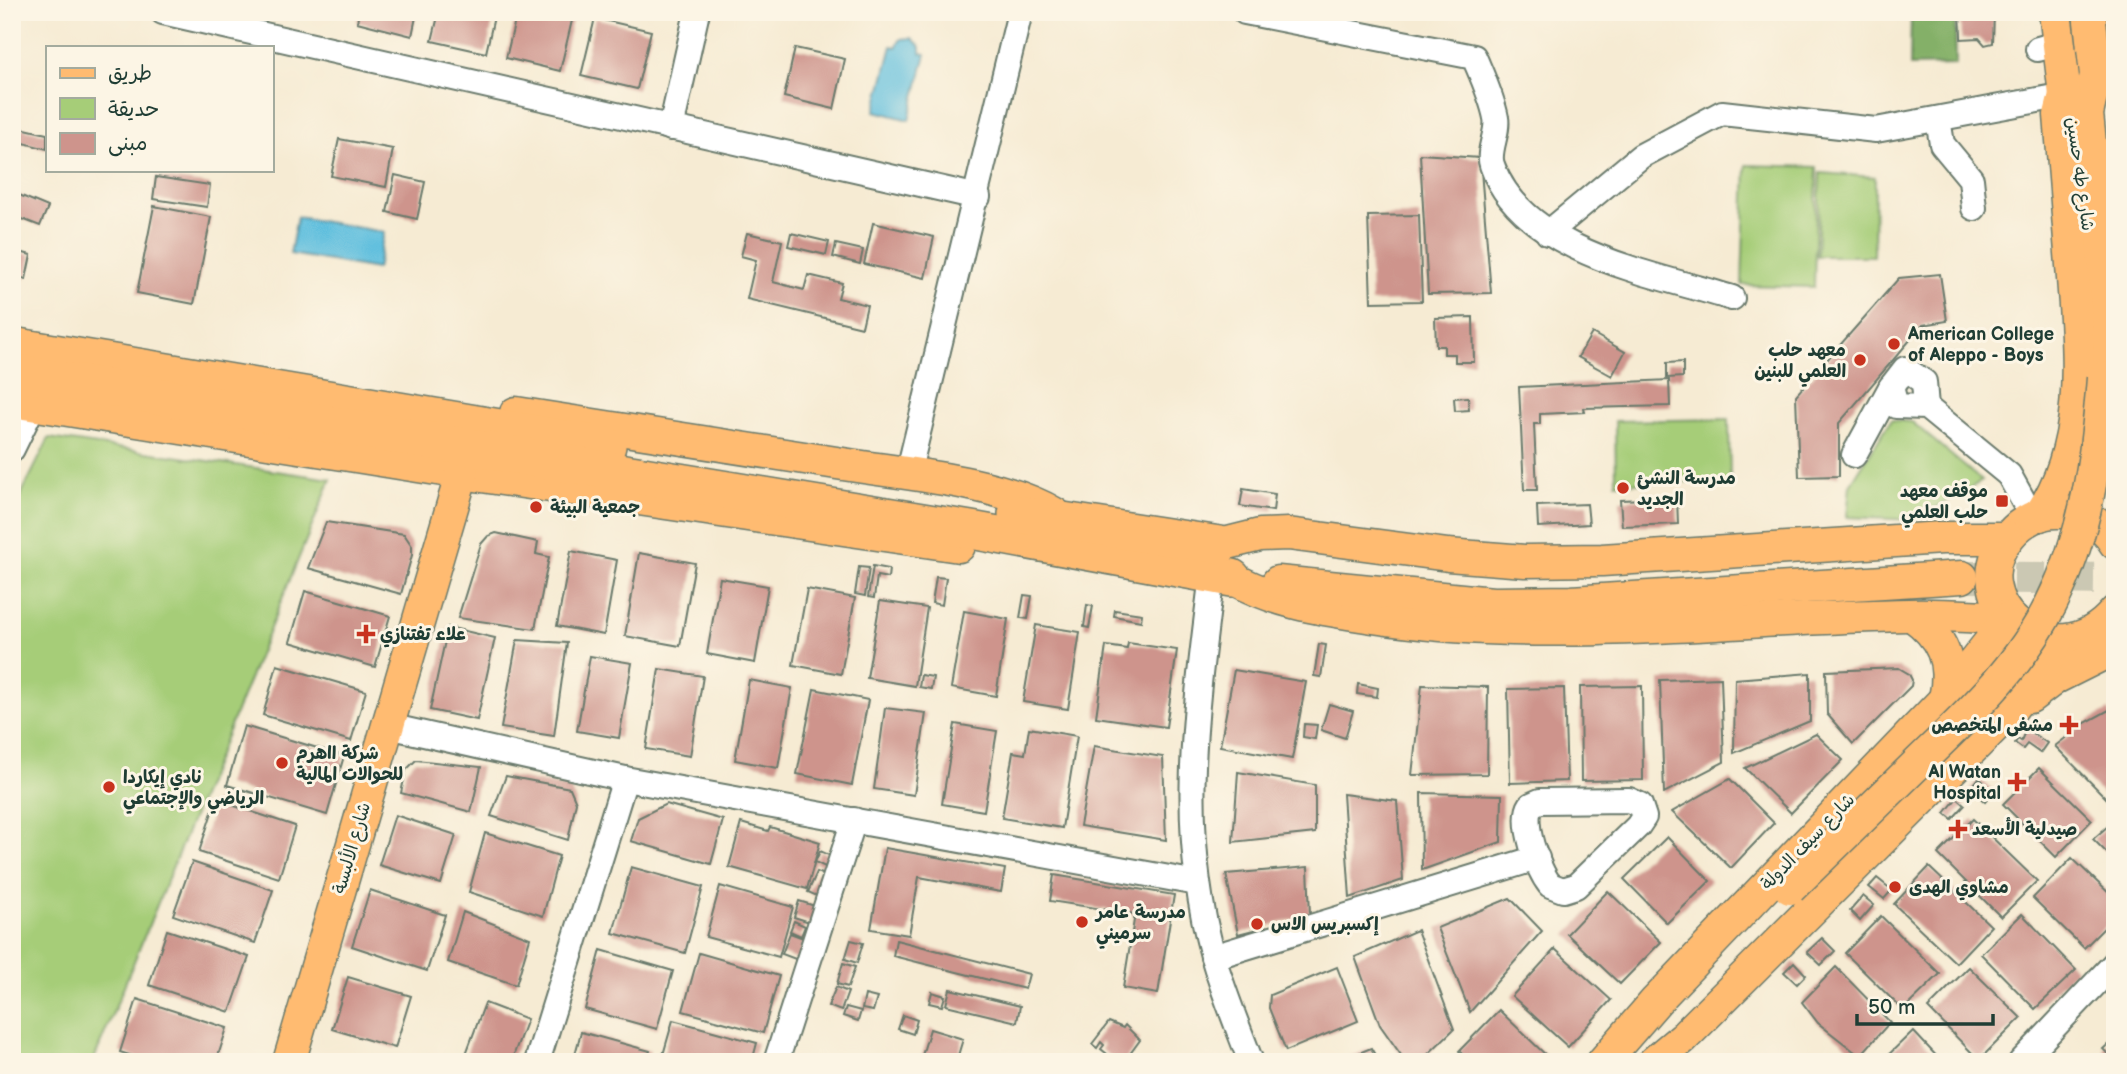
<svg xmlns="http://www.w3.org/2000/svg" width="2127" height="1074" font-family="'Balsamiq Sans','Playpen Sans Arabic',sans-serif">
<rect width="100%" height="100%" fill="#fcf5e5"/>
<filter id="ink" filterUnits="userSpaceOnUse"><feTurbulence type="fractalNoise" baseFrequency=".0143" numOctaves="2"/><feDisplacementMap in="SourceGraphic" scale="14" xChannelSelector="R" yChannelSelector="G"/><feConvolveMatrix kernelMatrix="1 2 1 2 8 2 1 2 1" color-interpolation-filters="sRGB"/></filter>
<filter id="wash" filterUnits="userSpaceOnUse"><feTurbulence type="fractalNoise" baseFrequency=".00686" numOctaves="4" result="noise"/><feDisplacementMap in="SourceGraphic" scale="28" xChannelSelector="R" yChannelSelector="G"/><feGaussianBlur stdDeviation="1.57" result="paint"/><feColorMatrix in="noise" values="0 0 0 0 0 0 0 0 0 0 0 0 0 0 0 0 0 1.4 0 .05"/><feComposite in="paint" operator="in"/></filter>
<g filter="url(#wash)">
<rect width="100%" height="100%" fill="#f6ebd3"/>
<g fill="#a6cd78" stroke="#628556" stroke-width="2">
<polygon points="1746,165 1817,167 1814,287 1742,285"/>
<polygon points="1820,173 1875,177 1874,256 1817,256"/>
<polygon points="1729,419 1730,481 1616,483 1615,421"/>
<polygon points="1891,420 1912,422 1982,481 1914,520 1847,517 1850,485"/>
<polygon points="49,438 331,479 93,1062 12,1062 12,513"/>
</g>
<polygon fill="#84b068" stroke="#52764e" stroke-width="2" points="1911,12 1955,12 1956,65 1910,66"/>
<g fill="#60bfde" stroke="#407e89" stroke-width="2">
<polygon points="912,38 921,47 921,53 926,54 909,120 875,111 892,46 896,47 901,39"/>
<polygon points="297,217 384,232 377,269 290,254"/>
</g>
<g id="blocks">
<g fill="#ce948c">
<polygon points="359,12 417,12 412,36 357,22"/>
<polygon points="439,12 495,12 486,53 432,41"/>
<polygon points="517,12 574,12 560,71 506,58"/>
<polygon points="1960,12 1994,12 1993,43 1985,45 1979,38 1961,39"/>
<polygon points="595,18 651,31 637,89 581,76"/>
<polygon points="795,48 845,59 834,109 784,97"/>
<polygon points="12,126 47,134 47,149 12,140"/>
<polygon points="339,139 393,149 386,187 331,176"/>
<polygon points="1420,154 1480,158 1491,293 1428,294"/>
<polygon points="395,175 425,182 417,219 387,212"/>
<polygon points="156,177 210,185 207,207 153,199"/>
<polygon points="12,192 48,207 40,226 12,215"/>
<polygon points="154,206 211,217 194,304 137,293"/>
<polygon points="1419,215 1422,301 1371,302 1368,216"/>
<polygon points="873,223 934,237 925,278 864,264"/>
<polygon points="747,233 782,241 773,282 804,290 808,275 842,283 838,298 867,305 862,327 747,299 756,260 741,256"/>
<polygon points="791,233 829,242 826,255 788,246"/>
<polygon points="836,244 863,250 860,264 833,257"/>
<polygon points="12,250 31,255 26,279 12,276"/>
<polygon points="1940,274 1947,321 1923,325 1839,423 1839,476 1799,477 1796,395 1899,278"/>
<polygon points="1473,317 1474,362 1455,362 1455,354 1444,354 1444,346 1436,346 1435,318"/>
<polygon points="1592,333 1625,352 1612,376 1578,357"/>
<polygon points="1683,362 1683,377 1667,378 1667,363"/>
<polygon points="1669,380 1670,406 1584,408 1585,412 1540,414 1540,424 1534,424 1537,490 1524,490 1519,387"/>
<polygon points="1468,397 1469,410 1455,411 1454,398"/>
<polygon points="1243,489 1275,494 1273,511 1240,506"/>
<polygon points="1677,498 1678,524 1622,526 1620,500"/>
<polygon points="1587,504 1589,524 1538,527 1537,506"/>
<polygon points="326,522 404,534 412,546 412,555 401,594 308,568"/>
<polygon points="496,533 538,542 536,554 549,557 535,629 458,618 481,544 488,536"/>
<polygon points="571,551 617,560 604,635 557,626"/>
<polygon points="639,553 695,563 680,646 625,636"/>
<polygon points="873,566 889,569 888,578 877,576 874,598 868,597"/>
<polygon points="859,567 869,568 865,596 855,594"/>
<polygon points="936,577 946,578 942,605 932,603"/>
<polygon points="720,578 768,586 755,663 707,654"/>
<polygon points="807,589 855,598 841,674 793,665"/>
<polygon points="305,591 390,616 375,667 290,642"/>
<polygon points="1024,595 1032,596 1028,619 1020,618"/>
<polygon points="880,601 927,608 915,686 867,678"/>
<polygon points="1087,605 1093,606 1089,628 1084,627"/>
<polygon points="1115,610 1142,614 1141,621 1114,616"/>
<polygon points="964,611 1008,619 996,696 951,688"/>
<polygon points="1036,625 1080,632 1068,709 1023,702"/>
<polygon points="448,627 495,638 477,720 430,710"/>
<polygon points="517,640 567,643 554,736 501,728"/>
<polygon points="1128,643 1177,650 1166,727 1096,717 1106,646 1127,649"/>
<polygon points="1319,644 1326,645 1321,677 1314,676"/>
<polygon points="590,656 632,663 619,738 577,731"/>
<polygon points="277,665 366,691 351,741 263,715"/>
<polygon points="1899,668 1909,674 1912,680 1911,686 1853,744 1827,714 1826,671"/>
<polygon points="659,669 703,676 690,756 646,749"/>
<polygon points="1234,670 1306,682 1292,759 1220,746"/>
<polygon points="1810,673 1810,721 1734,753 1735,679"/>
<polygon points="921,675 933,677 931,689 919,687"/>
<polygon points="1721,678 1724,762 1664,793 1660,680"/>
<polygon points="749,680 792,688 778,768 735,760"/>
<polygon points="1358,684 1378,688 1377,697 1357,694"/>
<polygon points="1422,685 1488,687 1487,774 1412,775"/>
<polygon points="1642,686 1643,780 1581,781 1580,687"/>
<polygon points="1564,688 1567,781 1510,783 1508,689"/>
<polygon points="814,689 868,700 852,785 797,774"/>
<polygon points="1329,704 1353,711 1345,738 1321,730"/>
<polygon points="885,708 926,713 914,795 874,789"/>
<polygon points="2109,710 2115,726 2115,799 2110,802 2055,746 2085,723"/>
<polygon points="955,724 997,731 984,811 942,804"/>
<polygon points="1304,724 1317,725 1315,739 1303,737"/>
<polygon points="244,726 344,756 327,815 227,785"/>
<polygon points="1029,728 1077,736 1062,828 1002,818 1013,752 1025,754"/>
<polygon points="2026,729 2047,743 2040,753 2027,744 2023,749 2015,743 2018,739 2021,741"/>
<polygon points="1816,734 1843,760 1791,813 1745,768"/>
<polygon points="1094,746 1163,757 1166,840 1080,826"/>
<polygon points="416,760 481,767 471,812 401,793 406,770"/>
<polygon points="2039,768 2092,820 2056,857 2003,804"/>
<polygon points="1238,772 1315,785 1315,833 1233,842"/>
<polygon points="506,776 570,788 576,802 568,840 491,816"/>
<polygon points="1979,778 1994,791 1985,802 1970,789"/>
<polygon points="1730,779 1774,823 1731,868 1672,812"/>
<polygon points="1421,793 1502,795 1501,842 1422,870"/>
<polygon points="1343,794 1397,801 1403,880 1350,898"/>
<polygon points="1957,798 1965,805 1952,819 1945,813"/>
<polygon points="216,800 295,826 279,878 199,852"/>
<polygon points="666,804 723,820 711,864 631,841 638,818"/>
<polygon points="395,815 456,835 441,884 379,865"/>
<polygon points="1973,819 2037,881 2001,917 1938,854"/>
<polygon points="2115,820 2115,861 2093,839"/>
<polygon points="741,823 768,831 770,827 820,842 807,889 729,867"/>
<polygon points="485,833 559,856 543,916 469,892"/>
<polygon points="1667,837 1710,881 1667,923 1624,879"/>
<polygon points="885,848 1005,869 1001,892 919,877 909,935 871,929"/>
<polygon points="820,851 831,856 825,867 815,862"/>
<polygon points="2072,858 2115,899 2115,917 2084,948 2033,898"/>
<polygon points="192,862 273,890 255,943 173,915"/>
<polygon points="631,867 703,887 685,953 613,933"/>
<polygon points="1308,867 1310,915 1238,934 1226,874"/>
<polygon points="1929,867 1991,926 1956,963 1894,904"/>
<polygon points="817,872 833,878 824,899 808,892"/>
<polygon points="1054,875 1174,895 1158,994 1123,988 1135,914 1050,901"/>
<polygon points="1877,878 1892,890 1884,899 1869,887"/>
<polygon points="720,886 793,907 779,957 706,937"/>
<polygon points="370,890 445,915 427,971 352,946"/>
<polygon points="1608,891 1661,942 1620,984 1567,934"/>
<polygon points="1863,896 1874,905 1860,921 1850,911"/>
<polygon points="1510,898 1542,931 1470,1012 1437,928"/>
<polygon points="799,901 821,908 816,924 794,917"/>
<polygon points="463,912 530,938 516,985 448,962"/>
<polygon points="2022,914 2076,970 2035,1009 1981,954"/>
<polygon points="1881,916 1940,974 1903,1010 1845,953"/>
<polygon points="794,921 805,926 801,936 790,931"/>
<polygon points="167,930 249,957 230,1012 149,985"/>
<polygon points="1417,930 1454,1029 1420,1062 1406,1062 1380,1025 1355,957"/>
<polygon points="790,933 806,939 798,960 782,954"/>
<polygon points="1822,938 1835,951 1821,965 1807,952"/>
<polygon points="851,940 863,943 857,963 845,959"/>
<polygon points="896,940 1029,974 1025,989 893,956"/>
<polygon points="1555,949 1611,1000 1568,1047 1512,996"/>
<polygon points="601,950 673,971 657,1029 585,1009"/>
<polygon points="699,953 779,976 763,1033 683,1011"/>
<polygon points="1794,962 1806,975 1797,984 1784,972"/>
<polygon points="843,963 855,967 848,987 837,984"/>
<polygon points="1337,967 1358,1021 1286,1051 1269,1008 1270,995"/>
<polygon points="1836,967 1890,1022 1860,1056 1818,1023 1802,1002"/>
<polygon points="1969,967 2021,1018 1979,1060 1928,1008"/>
<polygon points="348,977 411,996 395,1048 332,1029"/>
<polygon points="836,987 848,992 841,1011 828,1006"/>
<polygon points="950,989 1020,1006 1017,1022 946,1005"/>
<polygon points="932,992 945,996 942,1006 929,1003"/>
<polygon points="865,995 877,998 873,1011 862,1009"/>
<polygon points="137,999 227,1028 216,1062 151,1062 120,1052"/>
<polygon points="485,1003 527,1019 511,1062 487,1062 466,1054"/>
<polygon points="846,1007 861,1011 858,1021 843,1016"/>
<polygon points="1499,1010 1550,1059 1547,1062 1470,1062 1459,1051"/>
<polygon points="903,1015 917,1020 913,1034 898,1029"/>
<polygon points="673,1020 757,1043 752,1062 661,1062"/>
<polygon points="1109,1022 1123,1028 1125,1025 1140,1040 1124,1062 1117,1062 1101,1049 1104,1045 1101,1042 1097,1048 1092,1044"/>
<polygon points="930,1029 963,1039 956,1062 920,1062"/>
<polygon points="1913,1031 1942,1062 1881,1062"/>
<polygon points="581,1032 650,1051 647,1062 573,1062"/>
<polygon points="2115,1038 2115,1061 2103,1049"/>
<polygon points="1371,1048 1379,1062 1337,1062"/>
</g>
</g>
</g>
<g filter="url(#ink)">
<use href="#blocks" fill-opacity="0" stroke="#6a7a6c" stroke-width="2"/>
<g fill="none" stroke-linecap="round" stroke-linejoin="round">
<polyline stroke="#cbc8b3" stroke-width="32" stroke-dasharray="32 16" stroke-linecap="butt" points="1966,577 2115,579"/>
<defs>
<g id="minor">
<polyline points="163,12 978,197"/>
<path d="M1245 12 1474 57C1482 76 1492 97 1496 118 1499 132 1487 151 1492 165 1522 252 1654 274 1732 298"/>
<polyline points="2038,49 2049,46 2057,34"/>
<polyline points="1938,119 1942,144 1971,179 1974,208"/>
<polyline points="671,128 697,12"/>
<polyline points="1548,233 1641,156 1722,113 1876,130 2065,95"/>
<polyline points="1891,387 1896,406 1926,407 2009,475 2024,502"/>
<polyline points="12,449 34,404"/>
<polyline points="1854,455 1891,387 1905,369 1924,382 1926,407"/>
<polyline points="908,474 1020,12"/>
<path d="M1212 575C1196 705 1177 828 1213 956 1223 992 1238 1027 1251 1062"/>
<polyline points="388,726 625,779 1197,883"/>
<path d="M1629 800 1640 805 1644 817 1638 826 1576 886 1563 890 1550 885C1538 870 1520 821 1531 805L1540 801Z"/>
<polyline points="1213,957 1537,858"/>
<polyline points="537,1062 625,779"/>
<polyline points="776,1062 854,820"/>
<polyline points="2021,1062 2115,963"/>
</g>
<g id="major">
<polyline points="2055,12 2065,95 2073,114"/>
<polyline points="2089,12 2096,75 2087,114 2106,295"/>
<polyline points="2093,273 2103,378"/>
<polyline points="12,401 462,473 959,546"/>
<path d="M516 413C625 430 734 447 843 464 907 474 1000 481 1055 514"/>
<path d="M2040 515C2090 441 2078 348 2072 265 2068 215 2064 165 2060 115L2065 95"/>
<path d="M2115 543C2103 523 2080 511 2057 512 2039 512 2022 521 2010 535 1954 599 2053 686 2115 612"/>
<polyline points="1220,545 1260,535 1288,534 1448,555 1525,561 1602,560 1942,538 2007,538"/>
<path d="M1232 578C1277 603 1322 609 1373 617 1551 645 1730 618 1909 615 1942 614 1976 617 2009 618"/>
<polyline points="1278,582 1493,603 1571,602 1962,577"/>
<path d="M1912 615C1943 637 1953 662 1945 699"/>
<polyline points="2030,697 2055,678 2115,648"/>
<polyline points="289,1062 462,473"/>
<polyline points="1603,1062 1656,1001 1945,699 2009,618"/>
<polyline points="1654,1062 1684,1037 2009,712 2045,664 2056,642"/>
</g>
<g id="highway">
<polyline points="12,346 607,446"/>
<polyline points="12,372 971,530 1232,578"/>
<polyline points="1017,514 1220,545"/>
</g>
</defs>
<use href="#minor" stroke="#6a7a6c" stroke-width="28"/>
<use href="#major" stroke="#6a7a6c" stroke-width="35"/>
<use href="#highway" stroke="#6a7a6c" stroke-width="40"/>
<use href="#minor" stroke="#fff" stroke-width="24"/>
<use href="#major" stroke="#ffbb71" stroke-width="32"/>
<use href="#highway" stroke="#ffbb71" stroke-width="37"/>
<defs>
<path id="major-bridge" d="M1790 888C1833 846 1876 804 1919 762 1969 714 2020 667 2051 604 2087 533 2097 456 2103 378"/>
</defs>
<use href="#major-bridge" stroke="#6a7a6c" stroke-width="35" stroke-linecap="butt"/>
<use href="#major-bridge" stroke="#ffbb71" stroke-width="32"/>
</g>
</g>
<g fill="#c8321e" stroke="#fcf5e5" stroke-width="2.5">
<circle cx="1894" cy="344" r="7"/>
<circle cx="1860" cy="360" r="7"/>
<circle cx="1623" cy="488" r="7"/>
<rect x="1995" y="494" width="14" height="14" rx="3.5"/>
<circle cx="536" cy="507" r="7"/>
<path d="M362.5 623.5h7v7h7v7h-7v7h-7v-7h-7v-7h7z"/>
<path d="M2065.5 714.5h7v7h7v7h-7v7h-7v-7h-7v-7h7z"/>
<circle cx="282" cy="763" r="7"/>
<path d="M2013.5 771.5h7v7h7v7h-7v7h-7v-7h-7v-7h7z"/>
<circle cx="109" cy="787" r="7"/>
<path d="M1954.5 818.5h7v7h7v7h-7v7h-7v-7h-7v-7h7z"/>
<circle cx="1895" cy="887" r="7"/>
<circle cx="1082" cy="922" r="7"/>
<circle cx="1257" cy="924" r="7"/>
</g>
<g text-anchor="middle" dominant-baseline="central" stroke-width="6" stroke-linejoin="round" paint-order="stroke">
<g font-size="18" fill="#1f3d34" stroke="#fcf5e5">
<text transform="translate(2080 174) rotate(82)">شارع طه حسين</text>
<text transform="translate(1808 842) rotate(-46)">شارع سيف الدولة</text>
<text transform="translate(352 848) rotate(-74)">شارع الألبسة</text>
</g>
<g font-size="18" font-weight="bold" fill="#1f3d34" stroke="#fcf5e5" text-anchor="start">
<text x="1908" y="334">American College<tspan x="1908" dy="21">of Aleppo - Boys</tspan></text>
<text x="1846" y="350" text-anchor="end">معهد حلب<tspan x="1846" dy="21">العلمي للبنين</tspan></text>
<text x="1637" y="478">مدرسة النشئ<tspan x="1637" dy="21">الجديد</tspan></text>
<text x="1988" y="491" text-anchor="end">موقف معهد<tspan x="1988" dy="21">حلب العلمي</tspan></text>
<text x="550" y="507">جمعية البيئة</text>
<text x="380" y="634">علاء تفتنازي</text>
<text x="2053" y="725" text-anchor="end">مشفى المتخصص</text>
<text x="296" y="753">شركة ااهرم<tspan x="296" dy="21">للحوالات المالية</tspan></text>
<text x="2001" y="772" text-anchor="end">Al Watan<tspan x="2001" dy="21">Hospital</tspan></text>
<text x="123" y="777">نادي إيكاردا<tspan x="123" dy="21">الرياضي والإجتماعي</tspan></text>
<text x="1972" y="829">صيدلية الأسعد</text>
<text x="1909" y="887">مشاوي الهدى</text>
<text x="1096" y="912">مدرسة عامر<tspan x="1096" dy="21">سرميني</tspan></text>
<text x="1271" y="924">إكسبريس الاس</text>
</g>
</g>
<rect width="2127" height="1074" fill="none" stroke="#fcf5e5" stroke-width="42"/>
<rect x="46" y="46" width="228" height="126" fill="#fcf5e5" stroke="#a4ab9e" stroke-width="2"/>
<rect x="60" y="68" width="35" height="10" fill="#ffbb71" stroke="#a4ab9e" stroke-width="2"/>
<text x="108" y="80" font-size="21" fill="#1f3d34">طريق</text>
<rect x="60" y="98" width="35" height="21" fill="#a6cd78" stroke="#a4ab9e" stroke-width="2"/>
<text x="108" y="116" font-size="21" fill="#1f3d34">حديقة</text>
<rect x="60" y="133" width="35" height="21" fill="#ce948c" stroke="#a4ab9e" stroke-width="2"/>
<text x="108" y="150" font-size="21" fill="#1f3d34">مبنى</text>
<path d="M1857 1014v10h136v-10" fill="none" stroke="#1f3d34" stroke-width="3.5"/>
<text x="1868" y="1014" font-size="21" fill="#1f3d34" stroke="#fcf5e5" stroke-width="5" paint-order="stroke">50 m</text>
</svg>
